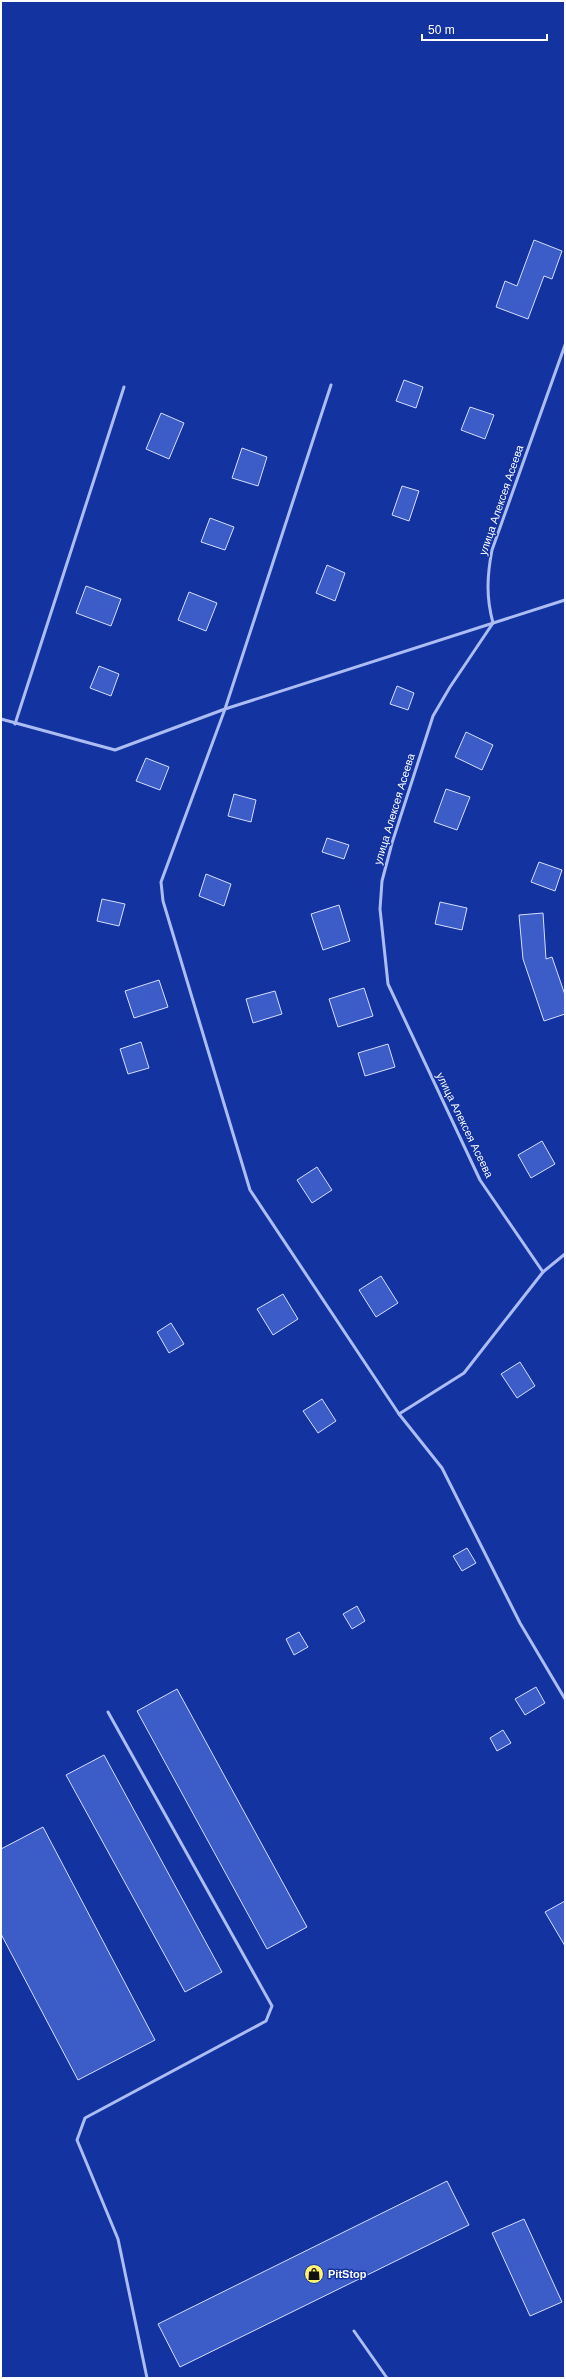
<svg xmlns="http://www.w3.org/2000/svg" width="566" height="2379" font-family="Helvetica,sans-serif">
<rect width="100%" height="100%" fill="#1333a0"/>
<g fill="#3c5cc7" stroke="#d5defe">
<polygon points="534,240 562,251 552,279 544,276 528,319 496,307 505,281 517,286"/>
<polygon points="404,380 423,387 416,408 396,401"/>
<polygon points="470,407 494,415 485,439 461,430"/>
<polygon points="161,413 184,423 169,459 146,449"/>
<polygon points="242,448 267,457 258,486 232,478"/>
<polygon points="402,486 419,491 409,521 392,515"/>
<polygon points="210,518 234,527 225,550 201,542"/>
<polygon points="327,565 345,573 335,601 316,593"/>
<polygon points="86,586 121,599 111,626 76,613"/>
<polygon points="189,592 217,603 206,631 178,620"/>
<polygon points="99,666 119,674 111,696 90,688"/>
<polygon points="397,686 414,693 408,710 390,704"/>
<polygon points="466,732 493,745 482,770 455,757"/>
<polygon points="146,758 169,767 160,790 136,781"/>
<polygon points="446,789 470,797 457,830 434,822"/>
<polygon points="234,794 256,800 251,822 228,816"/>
<polygon points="327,838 349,845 344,859 322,852"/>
<polygon points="539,862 562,870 555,891 531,882"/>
<polygon points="206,874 231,884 224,906 199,896"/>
<polygon points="102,899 125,904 119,926 97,921"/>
<polygon points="440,902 467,908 462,930 435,924"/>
<polygon points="339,905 350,941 323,950 311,914"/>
<polygon points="543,913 546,959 552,957 565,995 565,1014 544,1021 523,959 519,915"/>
<polygon points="159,980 168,1007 134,1018 125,991"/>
<polygon points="364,988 373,1016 338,1027 329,999"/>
<polygon points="275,991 282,1014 253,1023 246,999"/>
<polygon points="141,1042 149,1068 128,1074 120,1049"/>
<polygon points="388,1044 395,1067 365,1076 358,1053"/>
<polygon points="542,1141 555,1164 531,1178 518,1155"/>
<polygon points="317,1167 332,1190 312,1203 297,1180"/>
<polygon points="381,1276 398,1303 376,1317 359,1290"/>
<polygon points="283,1294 298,1319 273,1335 257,1309"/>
<polygon points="171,1323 184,1344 169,1353 157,1332"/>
<polygon points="520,1362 535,1386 517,1398 501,1374"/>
<polygon points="322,1399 336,1421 318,1433 303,1411"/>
<polygon points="467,1548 476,1563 462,1571 453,1556"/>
<polygon points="357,1606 365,1621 352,1629 343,1614"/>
<polygon points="299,1632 308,1647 294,1655 286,1639"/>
<polygon points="536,1687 545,1703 525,1715 515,1699"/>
<polygon points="177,1689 307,1927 267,1949 137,1711"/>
<polygon points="503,1730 511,1743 497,1751 490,1738"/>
<polygon points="104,1755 222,1972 185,1992 66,1775"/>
<polygon points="43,1827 155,2040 78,2080 1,1934 1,1849"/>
<polygon points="565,1901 565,1946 545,1912"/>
<polygon points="447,2181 469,2225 180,2367 158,2324"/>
<polygon points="524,2219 562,2302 530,2316 492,2233"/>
</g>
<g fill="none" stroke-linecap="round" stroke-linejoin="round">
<g stroke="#acbdf4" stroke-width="3">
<polyline points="331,385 225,709 161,882 163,901 250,1190 399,1414 464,1373 543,1272 565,1254"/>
<polyline points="1,719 115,750 225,709 565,600"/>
<polyline points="15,724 124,387"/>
<path d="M543 1272 480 1180 388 984 380 909 382 881 392 843 433 716 450 687 493 623C486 597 487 576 492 550L565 345"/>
<polyline points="399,1414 442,1468 520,1623 565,1699"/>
<polyline points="108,1712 272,2006 266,2021 85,2118 77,2140 118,2239 147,2378"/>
<polyline points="354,2331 387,2378"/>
</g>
</g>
<defs>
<symbol id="shop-disc" viewBox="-11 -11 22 22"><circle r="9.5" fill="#fff46f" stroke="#1333a0"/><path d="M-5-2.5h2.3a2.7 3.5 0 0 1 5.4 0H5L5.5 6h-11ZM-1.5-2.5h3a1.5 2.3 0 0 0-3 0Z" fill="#111"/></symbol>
</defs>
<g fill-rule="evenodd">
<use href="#shop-disc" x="303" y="2263" width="22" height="22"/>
</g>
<g text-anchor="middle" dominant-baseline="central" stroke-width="3" stroke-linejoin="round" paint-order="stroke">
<g font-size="11" fill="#fff" stroke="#1333a0">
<text transform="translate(501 500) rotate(-71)">улица Алексея Асеева</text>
<text transform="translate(394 809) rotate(-73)">улица Алексея Асеева</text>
<text transform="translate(465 1125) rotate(64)">улица Алексея Асеева</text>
</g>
<g font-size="11" font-weight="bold" fill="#fff" stroke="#1333a0" text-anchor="start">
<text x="328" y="2274">PitStop</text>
</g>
</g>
<rect width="566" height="2379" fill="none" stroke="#ffffff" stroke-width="4"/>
<path d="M422 34v6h125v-6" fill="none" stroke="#ffffff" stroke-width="2"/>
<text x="428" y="34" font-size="12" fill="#ffffff" stroke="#1333a0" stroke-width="3" paint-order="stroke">50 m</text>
</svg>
